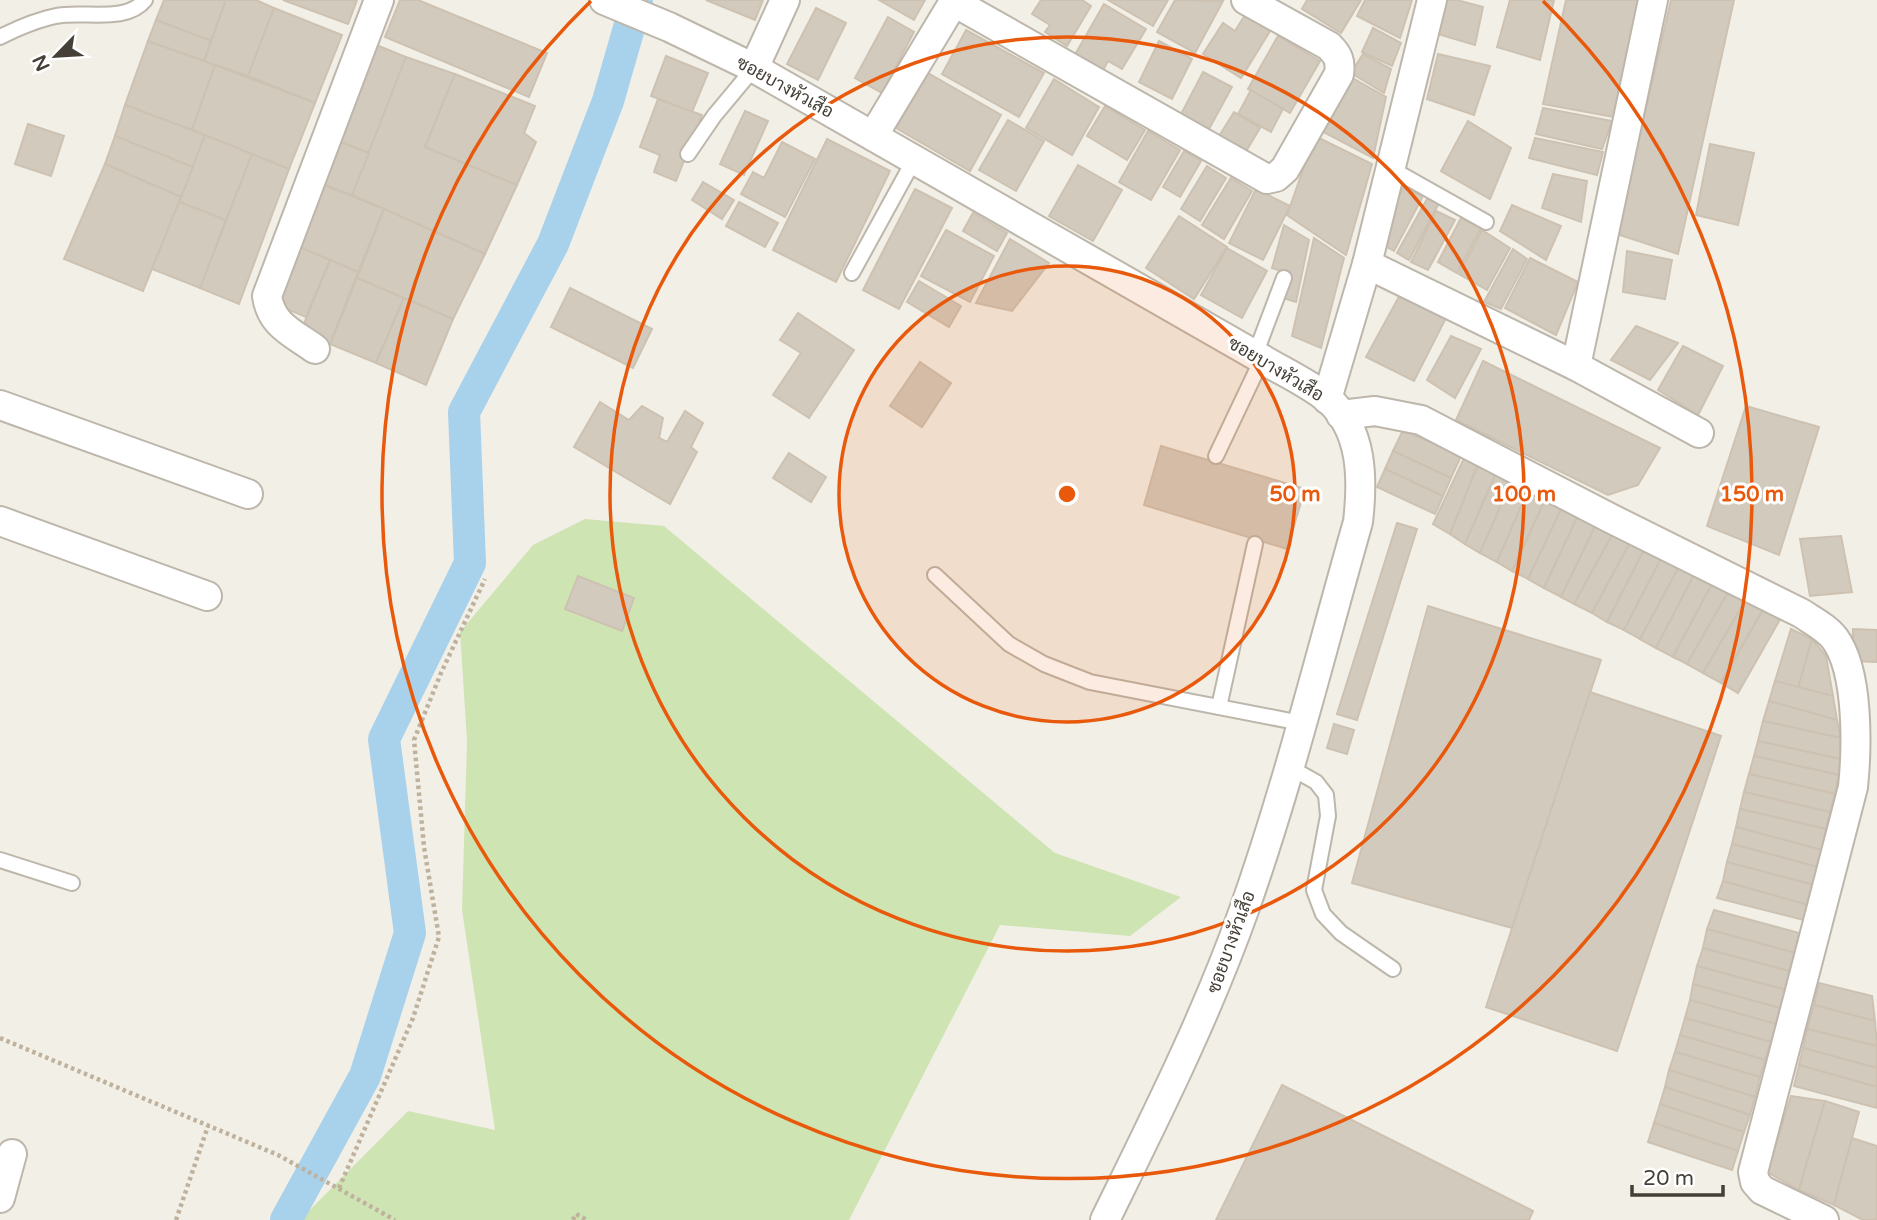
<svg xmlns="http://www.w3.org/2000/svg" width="1877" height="1220" font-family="'Varela Round',Sarabun,sans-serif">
<rect width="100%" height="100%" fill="#f2efe7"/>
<polygon fill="#cfe4b3" points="585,519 664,526 1055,853 1181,897 1130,936 1000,925 849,1220 300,1220 408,1111 495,1130 462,910 467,741 460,632 533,545"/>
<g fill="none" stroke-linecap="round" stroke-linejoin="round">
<polyline stroke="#a8d1eb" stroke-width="32" points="286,1220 365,1076 410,933 384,739 470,563 464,412 553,244 608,101 637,0"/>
</g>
<g fill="#d3cabe" stroke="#cdc2b1" stroke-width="2">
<polygon points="164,0 226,0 211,41 156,20"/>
<polygon points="226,0 256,0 274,8 248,76 204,61"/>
<polygon points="283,0 357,0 348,24"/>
<polygon points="400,0 418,0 547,53 529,97 385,37"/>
<polygon points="706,0 763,0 755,20"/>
<polygon points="879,0 925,0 914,20"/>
<polygon points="1041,0 1082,0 1091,6 1067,46 1045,32 1050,25 1032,14"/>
<polygon points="1108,0 1168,0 1153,26"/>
<polygon points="1175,0 1223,1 1195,53 1157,32"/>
<polygon points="1307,0 1361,0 1341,33 1302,9"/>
<polygon points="1365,0 1412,0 1400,38 1357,16"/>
<polygon points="1446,0 1457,0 1483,7 1475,45 1438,34"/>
<polygon points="1510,0 1554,0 1540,60 1497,47"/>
<polygon points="1566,0 1639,0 1614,117 1543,104"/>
<polygon points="1671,0 1734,0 1678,254 1617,234"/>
<polygon points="1104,4 1146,29 1122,69 1108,61 1100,76 1072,60"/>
<polygon points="274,8 342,35 315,103 248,76"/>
<polygon points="816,8 846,23 818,80 787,64"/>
<polygon points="1245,15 1270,31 1241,78 1203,54 1223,23 1235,31"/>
<polygon points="888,17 914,32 882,93 855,78"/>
<polygon points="156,20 211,41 204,61 148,41"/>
<polygon points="1373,28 1401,43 1392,66 1362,52"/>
<polygon points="966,30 1044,73 1019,117 942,74"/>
<polygon points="1278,36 1320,61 1290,113 1248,89"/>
<polygon points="148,41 215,65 192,130 125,105"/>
<polygon points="1159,41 1192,59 1172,99 1139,82"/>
<polygon points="374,44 406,57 369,153 338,141"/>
<polygon points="1363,54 1391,69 1384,93 1351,73"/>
<polygon points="1438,54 1490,66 1474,115 1427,99"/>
<polygon points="666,56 708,73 692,112 651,96"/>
<polygon points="406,57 455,74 425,147 517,185 485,254 352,195"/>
<polygon points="215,65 315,103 289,169 192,130"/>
<polygon points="1203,72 1232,87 1208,131 1180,116"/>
<polygon points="928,73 1001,115 970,171 896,128"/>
<polygon points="455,74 535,106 524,133 536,142 517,185 425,147"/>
<polygon points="1349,76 1386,97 1373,158 1316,128"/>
<polygon points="1054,79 1099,107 1072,155 1026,128"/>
<polygon points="1251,90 1283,109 1271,132 1238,114"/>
<polygon points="658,99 702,115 676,181 654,172 660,155 640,147"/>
<polygon points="125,105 205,135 193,167 115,136"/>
<polygon points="1105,106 1145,130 1127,160 1087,136"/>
<polygon points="1543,108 1612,121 1602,149 1536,134"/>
<polygon points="745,111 768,121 744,175 720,164"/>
<polygon points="1234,112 1260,128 1242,158 1216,141"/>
<polygon points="1008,120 1044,141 1016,191 979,170"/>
<polygon points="1468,121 1511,148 1490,199 1441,171"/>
<polygon points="28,124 64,136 51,176 15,164"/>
<polygon points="1148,131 1180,150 1151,200 1119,182"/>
<polygon points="205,135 252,154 226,220 179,202"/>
<polygon points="115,136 193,167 181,197 105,164"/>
<polygon points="1315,136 1372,164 1346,255 1287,215"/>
<polygon points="1535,138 1603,152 1597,175 1529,158"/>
<polygon points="827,139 890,171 836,282 773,250"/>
<polygon points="338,141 369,153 352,195 322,184"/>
<polygon points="782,142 815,159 785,217 741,194 753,172 764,178"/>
<polygon points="1710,144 1754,153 1738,225 1696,215"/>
<polygon points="1184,151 1201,161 1180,197 1163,187"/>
<polygon points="252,154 289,169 239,304 200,288"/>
<polygon points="105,164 181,197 143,291 64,259"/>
<polygon points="1078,165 1122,190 1093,241 1049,216"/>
<polygon points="1207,166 1226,178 1200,221 1181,209"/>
<polygon points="1553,174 1587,181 1581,222 1542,208"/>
<polygon points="1231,178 1252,191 1224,239 1202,225"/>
<polygon points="703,182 734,200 722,219 692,200"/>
<polygon points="322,184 384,209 358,272 297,246"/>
<polygon points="1403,188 1423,196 1394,251 1376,241"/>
<polygon points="915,189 952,208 899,309 863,290"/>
<polygon points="1256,189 1290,206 1263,260 1229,243"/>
<polygon points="1427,199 1439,203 1409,260 1397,253"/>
<polygon points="179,202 226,220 200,288 152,269"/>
<polygon points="739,202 778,223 765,247 726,226"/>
<polygon points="1512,205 1561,226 1546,260 1500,231"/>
<polygon points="384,209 485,254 453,319 357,278"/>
<polygon points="1436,211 1455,220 1428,270 1411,262"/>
<polygon points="973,213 1007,233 997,251 963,231"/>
<polygon points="1179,216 1227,247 1194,299 1146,268"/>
<polygon points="1461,218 1481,228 1457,273 1438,262"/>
<polygon points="1284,225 1309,240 1296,302 1283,298 1290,274 1272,268"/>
<polygon points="946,230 994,256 970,302 921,276"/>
<polygon points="1482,230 1510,248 1487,290 1459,274"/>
<polygon points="1314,238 1344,258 1321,348 1292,336"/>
<polygon points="1010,239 1049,263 1012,311 976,303"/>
<polygon points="297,246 330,260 306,317 273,303"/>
<polygon points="1227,248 1267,271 1242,318 1201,295"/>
<polygon points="1513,249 1527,259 1501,309 1484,302"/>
<polygon points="1627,251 1672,260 1665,299 1623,292"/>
<polygon points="1530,258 1578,282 1556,335 1505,308"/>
<polygon points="330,260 358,272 330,344 301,331"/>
<polygon points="357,278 404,298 376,363 330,344"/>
<polygon points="919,281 961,306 949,327 907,302"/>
<polygon points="570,288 652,329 633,368 551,327"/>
<polygon points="1402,291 1448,314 1414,381 1366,357"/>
<polygon points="404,298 453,319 426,385 376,363"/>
<polygon points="798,313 854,350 809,418 773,395 801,353 780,340"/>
<polygon points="1636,326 1678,343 1650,380 1611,360"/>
<polygon points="1451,336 1481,349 1455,398 1427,380"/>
<polygon points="1683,346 1723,366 1698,415 1658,390"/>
<polygon points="1483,361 1660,448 1638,485 1608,495 1456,420"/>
<polygon points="920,362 951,383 922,427 890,406"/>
<polygon points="600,402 629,420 642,406 663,418 659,438 667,442 685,411 703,423 691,447 697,452 670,504 574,447"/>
<polygon points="1746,406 1819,427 1779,555 1707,526"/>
<polygon points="1403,430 1461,456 1451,478 1393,451"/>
<polygon points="1161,446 1305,489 1287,549 1144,505"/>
<polygon points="1393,451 1451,478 1443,496 1385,469"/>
<polygon points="1467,452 1480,460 1450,534 1433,524"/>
<polygon points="789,453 826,477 811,502 773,478"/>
<polygon points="1480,460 1497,471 1465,544 1450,534"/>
<polygon points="1385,469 1443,496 1435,514 1377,487"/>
<polygon points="1497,471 1513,478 1480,553 1465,544"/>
<polygon points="1513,478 1530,486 1497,562 1480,553"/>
<polygon points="1530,486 1548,494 1512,571 1497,562"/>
<polygon points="1548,494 1565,501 1528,579 1512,571"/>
<polygon points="1565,501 1581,509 1544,588 1528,579"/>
<polygon points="1581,509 1599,518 1561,597 1544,588"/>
<polygon points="1599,518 1617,526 1574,604 1561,597"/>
<polygon points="1397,523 1417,529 1357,720 1337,714"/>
<polygon points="1617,526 1634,535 1592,613 1574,604"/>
<polygon points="1634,535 1648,542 1607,622 1592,613"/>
<polygon points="1841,536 1852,592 1810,596 1800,539"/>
<polygon points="1648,542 1665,551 1624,630 1607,622"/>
<polygon points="1665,551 1682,561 1640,639 1624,630"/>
<polygon points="1682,561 1697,569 1656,648 1640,639"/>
<polygon points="1697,569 1715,578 1673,657 1656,648"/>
<polygon points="578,576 634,598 622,631 565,609"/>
<polygon points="1715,578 1731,587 1687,664 1673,657"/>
<polygon points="1731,587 1748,596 1703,673 1687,664"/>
<polygon points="1748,596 1765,606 1721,683 1703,673"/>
<polygon points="1428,606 1601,660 1512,928 1352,883"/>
<polygon points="1765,606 1782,616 1738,693 1721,683"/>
<polygon points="1791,629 1812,639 1798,688 1775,681"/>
<polygon points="1853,629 1877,630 1877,662 1852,661"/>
<polygon points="1812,639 1826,656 1833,696 1798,688"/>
<polygon points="1775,681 1833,696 1837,720 1769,701"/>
<polygon points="1590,692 1721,736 1617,1051 1486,1007"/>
<polygon points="1769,701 1837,720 1841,738 1763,721"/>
<polygon points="1763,721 1841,738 1840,759 1758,741"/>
<polygon points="1334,724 1354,730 1347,754 1327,748"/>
<polygon points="1758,741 1840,759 1839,775 1754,756"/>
<polygon points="1754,756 1839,775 1835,794 1749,774"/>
<polygon points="1749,774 1835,794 1830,812 1744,792"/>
<polygon points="1744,792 1830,812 1826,829 1740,809"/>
<polygon points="1740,809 1826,829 1822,850 1736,827"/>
<polygon points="1736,827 1822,850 1818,867 1732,844"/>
<polygon points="1732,844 1818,867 1814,885 1727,862"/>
<polygon points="1727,862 1814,885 1808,905 1723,881"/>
<polygon points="1723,881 1808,905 1804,920 1717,898"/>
<polygon points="1714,910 1799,933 1795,953 1707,929"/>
<polygon points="1707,929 1795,953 1789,971 1703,948"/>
<polygon points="1703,948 1789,971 1786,990 1697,966"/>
<polygon points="1697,966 1786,990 1780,1008 1693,984"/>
<polygon points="1819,983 1872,996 1875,1021 1814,1005"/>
<polygon points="1693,984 1780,1008 1776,1024 1690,1000"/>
<polygon points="1690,1000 1776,1024 1771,1042 1685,1018"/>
<polygon points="1814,1005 1875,1021 1877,1046 1807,1029"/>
<polygon points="1685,1018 1771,1042 1765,1060 1680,1035"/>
<polygon points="1807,1029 1877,1046 1877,1068 1803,1048"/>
<polygon points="1680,1035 1765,1060 1760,1077 1675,1052"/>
<polygon points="1803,1048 1877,1068 1877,1087 1799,1065"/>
<polygon points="1675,1052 1760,1077 1755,1097 1669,1070"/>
<polygon points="1799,1065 1877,1087 1877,1108 1794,1086"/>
<polygon points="1669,1070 1755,1097 1750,1115 1665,1087"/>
<polygon points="1282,1085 1533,1211 1529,1220 1216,1220"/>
<polygon points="1665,1087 1750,1115 1744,1132 1660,1104"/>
<polygon points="1791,1096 1825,1101 1799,1190 1767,1172"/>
<polygon points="1825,1101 1859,1112 1834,1205 1799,1190"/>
<polygon points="1660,1104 1744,1132 1738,1151 1654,1123"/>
<polygon points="1654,1123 1738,1151 1732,1170 1648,1142"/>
<polygon points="1852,1138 1877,1146 1877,1220 1863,1220 1834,1205"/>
</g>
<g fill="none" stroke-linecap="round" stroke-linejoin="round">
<defs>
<g id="service">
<path d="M0 37C18 28 36 20 56 16 82 10 126 24 145 0"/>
<polyline points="688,154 714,116 754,68"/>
<polyline points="1390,168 1486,222"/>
<polyline points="852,273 914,160"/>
<polyline points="1255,355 1284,278"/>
<polyline points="1216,456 1262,359"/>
<polyline points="935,575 1009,644 1044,664 1090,682 1301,723"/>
<polyline points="1219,707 1255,544"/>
<polyline points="1289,767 1316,782 1326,795 1328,816 1314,890 1323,914 1341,933 1393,969"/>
<polyline points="0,860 72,883"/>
</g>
<g id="minor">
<path d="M604 0 669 27 754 68 1262 359C1282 371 1310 384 1328 399 1363 430 1363 479 1358 522 1321 651 1289 783 1244 910 1206 1017 1155 1118 1105 1220"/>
<polyline points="1653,0 1576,366 1699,433"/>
<path d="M954 2 1267 179 1276 177 1285 169 1339 74C1341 61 1338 55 1329 46L1246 0"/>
<polyline points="754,68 785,0"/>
<polyline points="873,136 955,0"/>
<polyline points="1367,264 1576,366"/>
<path d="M315 349C293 333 271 325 267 296L379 0"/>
<polyline points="1327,399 1367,264 1432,0"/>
<polyline points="0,405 248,494"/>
<path d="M1341 415 1375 411 1421 420 1610 518 1801 613C1813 621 1827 628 1835 639 1859 672 1857 748 1853 787L1753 1172 1755 1182 1762 1190 1824 1220"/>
<polyline points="0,521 207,596"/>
<polyline points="0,1198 12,1154"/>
</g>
</defs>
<use href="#service" stroke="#bdb6ab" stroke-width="18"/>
<use href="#minor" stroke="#bdb6ab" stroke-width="32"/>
<g stroke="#beb19d" stroke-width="4.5" stroke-dasharray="3.5 3.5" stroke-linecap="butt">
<polyline points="0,1038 278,1155 395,1220"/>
<polyline points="339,1188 413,1018 439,937 424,847 414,740 441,673 485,579"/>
<polyline points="176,1220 208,1126"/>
<polyline points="573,1220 576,1214 587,1220"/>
</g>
<use href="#service" stroke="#fff" stroke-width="14"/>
<use href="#minor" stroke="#fff" stroke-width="28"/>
</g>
<circle cx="1067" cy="494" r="228" fill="#e8590c" fill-opacity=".12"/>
<g fill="none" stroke="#e8590c" stroke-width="3.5">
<circle cx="1067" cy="494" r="228"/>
<circle cx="1067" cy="494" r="457"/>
<path d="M1543 1A685 685 0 1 1 591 1"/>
</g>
<g text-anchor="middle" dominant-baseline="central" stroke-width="6" stroke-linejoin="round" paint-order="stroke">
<g font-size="18" fill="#453f37" stroke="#fff">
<text transform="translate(785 87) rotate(29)">ซอยบางหัวเสือ</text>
<text transform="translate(1276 369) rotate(31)">ซอยบางหัวเสือ</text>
<text transform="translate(1231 942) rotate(-70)">ซอยบางหัวเสือ</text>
</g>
</g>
<circle cx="1067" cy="494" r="10" fill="#e8590c" stroke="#fff" stroke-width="3.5"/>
<g font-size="21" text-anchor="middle" font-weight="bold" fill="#e8590c" stroke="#fff" stroke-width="6" stroke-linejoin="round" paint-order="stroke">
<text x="1295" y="501">50 m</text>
<text x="1524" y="501">100 m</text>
<text x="1752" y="501">150 m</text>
</g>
<g transform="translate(56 56) rotate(245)" stroke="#ffffff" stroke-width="5" paint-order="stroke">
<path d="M0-5L12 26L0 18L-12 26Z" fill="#453f37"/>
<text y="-10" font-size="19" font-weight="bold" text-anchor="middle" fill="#453f37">N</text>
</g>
<path d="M1632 1185v10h91v-10" fill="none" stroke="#453f37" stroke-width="3.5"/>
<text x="1643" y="1185" font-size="21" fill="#453f37" stroke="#ffffff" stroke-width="5" paint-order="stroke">20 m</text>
</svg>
